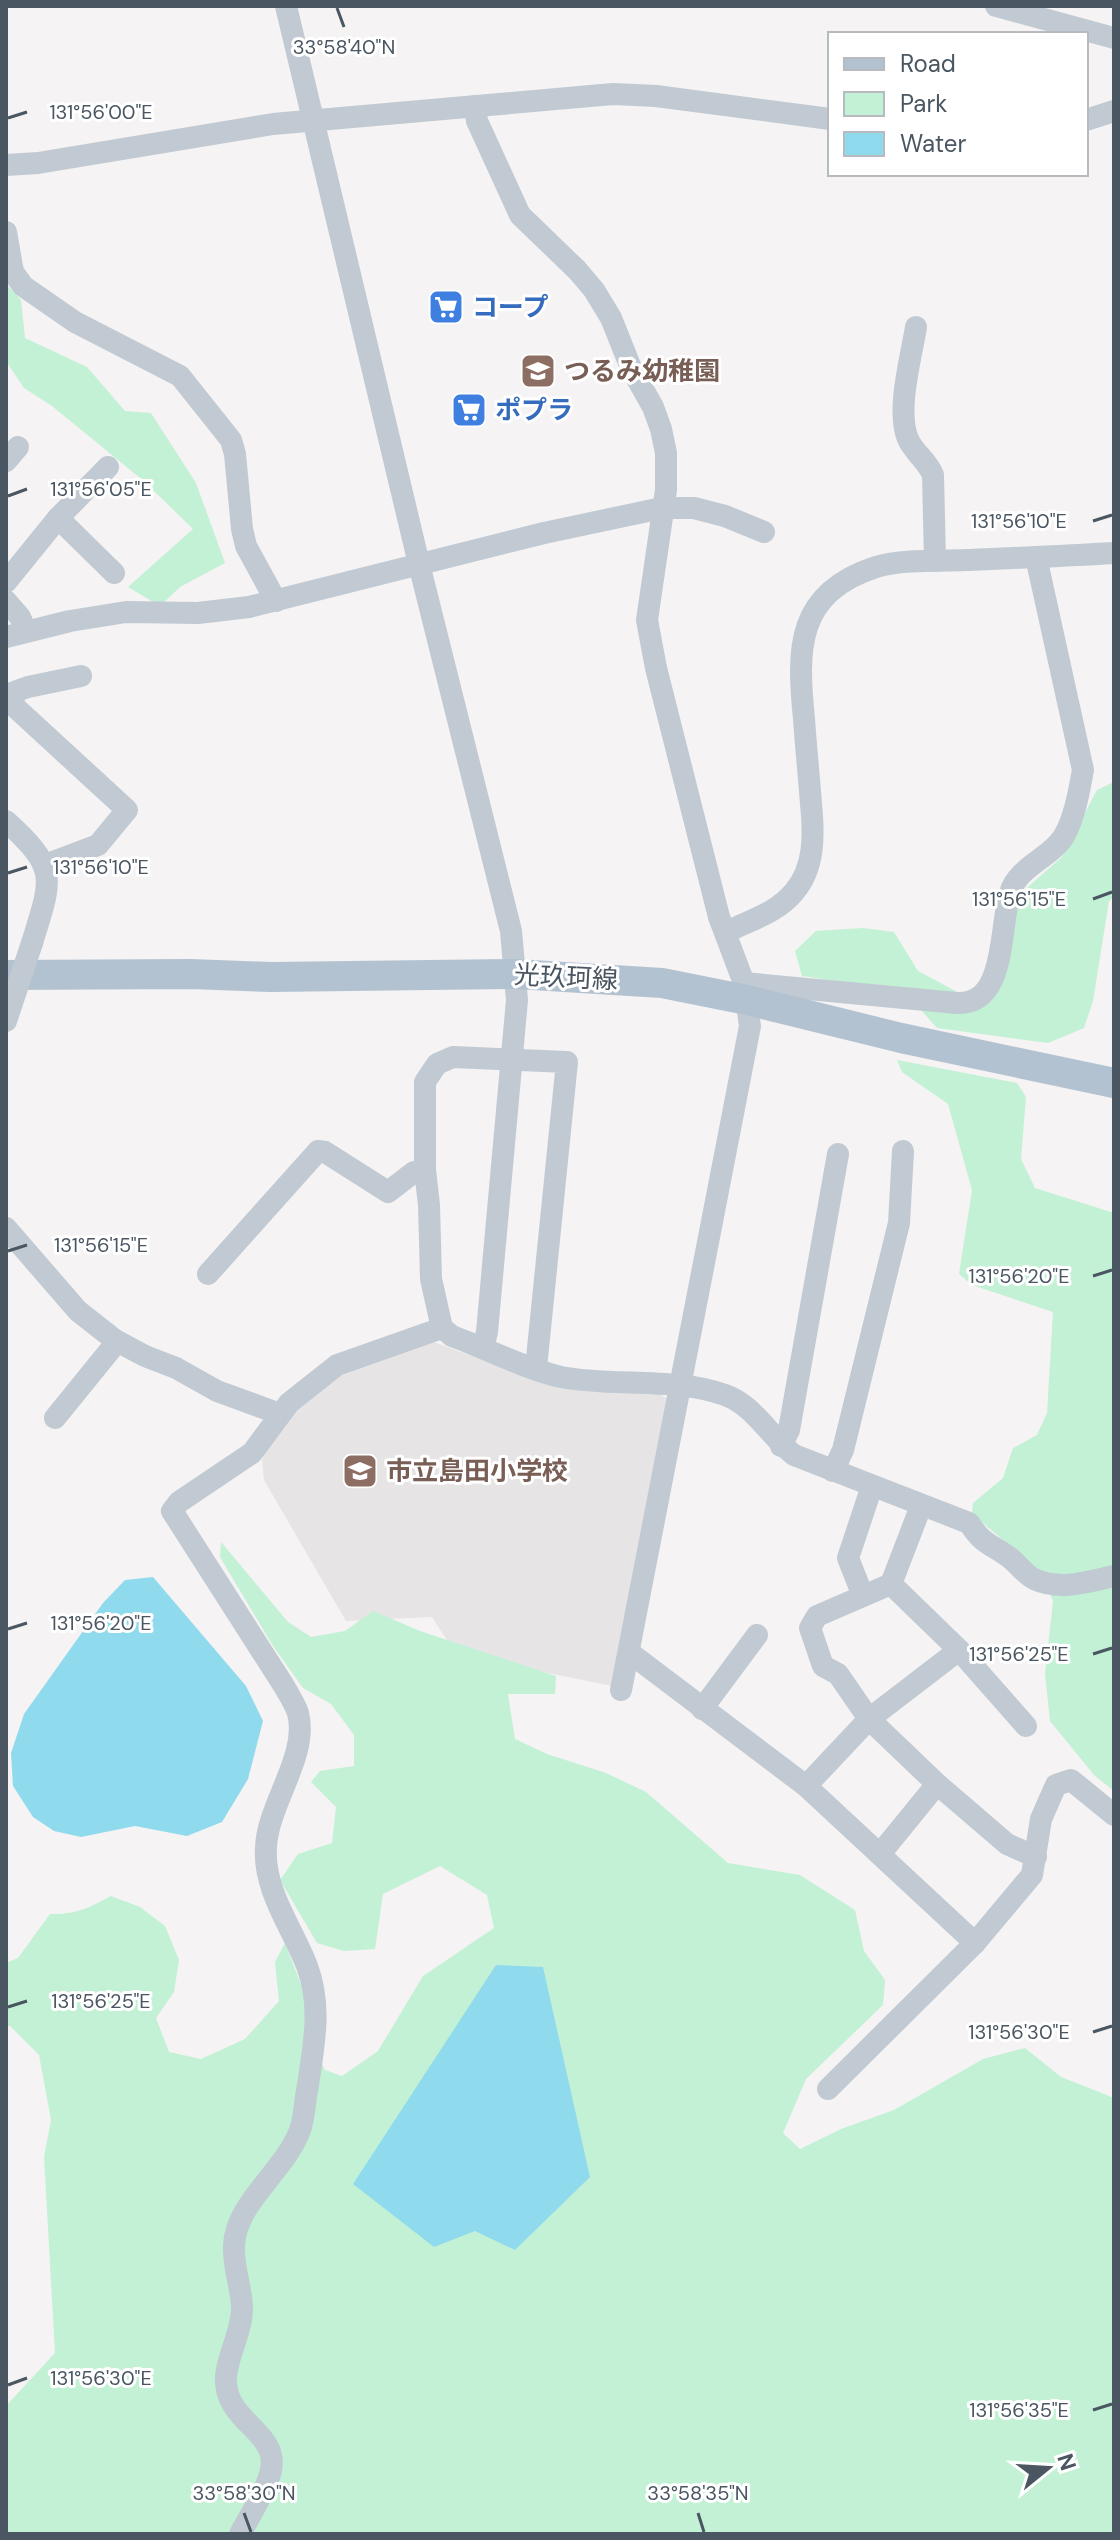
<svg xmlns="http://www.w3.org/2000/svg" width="1120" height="2540" font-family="'DM Sans','Noto Sans JP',sans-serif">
<rect width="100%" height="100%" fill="#f5f3f3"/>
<polygon fill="#e6e4e5" points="428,1340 494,1364 654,1391 666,1398 669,1412 612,1686 456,1654 432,1617 346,1621 264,1480 262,1459 286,1419 341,1372"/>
<g fill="#c3f1d5">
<polygon points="6,284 21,300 25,338 87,367 125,411 151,413 196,483 225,563 180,587 160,606 128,587 193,529 145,482 52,406 24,388 6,361"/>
<polygon points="1114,782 1114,897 1109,901 1093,1001 1084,1028 1048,1043 937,1028 904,991 802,976 795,951 816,931 863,928 894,932 918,971 963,995 992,997 1014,909 1029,886 1062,857 1097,790"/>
<polygon points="897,1060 1017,1083 1026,1097 1021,1159 1035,1188 1114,1213 1114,1791 1094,1775 1050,1721 1045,1674 1053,1601 1039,1570 972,1514 973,1503 1003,1478 1013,1448 1037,1435 1047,1413 1053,1312 972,1285 959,1274 972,1190 948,1104 902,1072"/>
<path d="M221 1542 288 1622 311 1637 345 1631 373 1611 420 1631 556 1676 555 1694H508L515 1739 547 1754 606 1773 646 1792 728 1863 800 1875 855 1910 864 1951 885 1980 883 2005 806 2079 783 2133 800 2149 841 2129 894 2110 983 2059 1025 2048 1061 2077 1114 2098V2534H6V2406L55 2353 44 2157 51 2120 39 2055 10 2026H6V1963L18 1958 50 1914C75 1915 89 1908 111 1896L140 1907 165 1926 179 1960 174 1992 156 2018 169 2052 201 2059 245 2039 279 2001 275 1962 285 1943 305 1995 311 2042 325 2070 342 2076 378 2051 423 1976 494 1928 487 1895 440 1866 383 1894 375 1949 344 1951 317 1943 280 1880 298 1854 332 1843 336 1807 311 1782 320 1771 354 1766V1735L331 1704 303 1688 273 1646 220 1557Z"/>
</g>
<g fill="#90daee">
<polygon points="153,1577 246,1686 263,1721 248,1779 222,1822 187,1836 135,1826 81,1837 54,1831 33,1817 13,1786 11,1753 24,1714 103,1603 125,1580"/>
<polygon points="496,1965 543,1967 590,2177 515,2250 475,2231 434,2247 353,2184"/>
</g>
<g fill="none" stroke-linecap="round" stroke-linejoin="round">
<g stroke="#c1cad2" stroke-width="22">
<polyline points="286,6 419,564 511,931 517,1000 487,1332 483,1348"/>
<polyline points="996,6 1114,38"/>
<polyline points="475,106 477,121 520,215 577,270 594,290 611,318 631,368 653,407 661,429 666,453 666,490 647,620 656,668 719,917 744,983 750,1026 621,1690"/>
<polyline points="1086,120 1114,111"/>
<polyline points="6,165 38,163 273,124 613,94 656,96 830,119"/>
<polyline points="6,232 13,272 23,286 75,322 180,376 231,440 235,454 242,529 246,546 276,601"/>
<path d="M916 327C911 358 896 411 908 439 914 453 927 460 933 475L935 561"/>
<polyline points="6,461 18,447"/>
<polyline points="58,518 114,573"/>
<polyline points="6,582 58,518 108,467"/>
<polyline points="6,601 20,617 26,631"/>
<polyline points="6,637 70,621 126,612 198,613 249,607 544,533 662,508 694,508 725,516 764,532"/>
<polyline points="9,694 16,708 127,810 98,845 45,865"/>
<polyline points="6,695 28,687 81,676"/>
<path d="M6 821C59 869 52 878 32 943"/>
<path d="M727 932C750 920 777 913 794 892 815 868 814 834 811 804 809 776 806 748 804 719 797 648 796 593 876 567 902 559 941 561 968 560 1016 558 1065 556 1114 553"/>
<path d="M744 983 957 1003C1007 1005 999 928 1010 893 1018 866 1050 859 1064 836 1075 817 1079 791 1083 770L1036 557"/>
<polyline points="6,1228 78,1311 115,1340 145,1356 176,1368 217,1391 280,1414"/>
<polyline points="208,1274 318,1151 325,1152 388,1192 414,1172 425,1170"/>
<polyline points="442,1328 431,1279 429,1205 425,1170 425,1082 437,1064 453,1057 567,1062 536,1368"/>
<polyline points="55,1418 111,1349 115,1340"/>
<polyline points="781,1446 789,1430 838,1154"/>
<polyline points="833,1471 843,1450 899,1223 903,1151"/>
<polyline points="921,1506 891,1584 959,1650 1026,1726"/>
<polyline points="891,1584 817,1616 810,1628 823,1666 838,1674 869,1719 937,1784 1007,1844 1036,1857"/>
<polyline points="863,1596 848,1558 872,1486"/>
<polyline points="630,1653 806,1786 975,1943"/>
<polyline points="702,1709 757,1635"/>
<polyline points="806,1786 869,1719 959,1650"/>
<polyline points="880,1854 937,1784"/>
<polyline points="828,2089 975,1943 1032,1875 1041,1819 1056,1785 1071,1780 1114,1815"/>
<path d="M240 2534C249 2517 261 2499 268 2480 287 2433 229 2427 226 2383 224 2361 243 2332 242 2306 241 2286 233 2267 234 2246 235 2202 288 2169 301 2127 305 2113 305 2098 308 2085 314 2044 322 2006 307 1966 292 1927 263 1890 266 1847 268 1803 309 1756 298 1713 295 1704 289 1695 284 1686L172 1511 179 1502 252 1453 289 1403 337 1365 442 1328 452 1336C487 1349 526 1369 561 1377 611 1387 677 1377 725 1395 754 1405 770 1437 794 1455L969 1523C982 1543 988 1543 1006 1555 1016 1561 1024 1574 1034 1579 1060 1591 1088 1582 1114 1576"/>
</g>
<polyline stroke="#b3c2d1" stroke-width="30" points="6,975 190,974 271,977 516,974 662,983 747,1000 901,1038 1114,1083"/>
<polyline stroke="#c1cad2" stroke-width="22" points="6,1021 32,943"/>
</g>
<path fill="none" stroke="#4a5661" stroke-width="3" d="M337 8 344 27M8 118 27 112M8 496 27 489M1093 521 1112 515M8 873 27 867M1093 899 1112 892M8 1251 27 1245M1093 1276 1112 1270M8 1629 27 1623M1093 1654 1112 1648M8 2007 27 2001M1093 2032 1112 2026M8 2385 27 2378M1093 2410 1112 2404M244 2513 251 2532M698 2513 704 2532"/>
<defs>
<symbol id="supermarket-square" viewBox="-11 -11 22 22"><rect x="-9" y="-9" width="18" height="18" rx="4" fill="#3f7fe0" stroke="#fff"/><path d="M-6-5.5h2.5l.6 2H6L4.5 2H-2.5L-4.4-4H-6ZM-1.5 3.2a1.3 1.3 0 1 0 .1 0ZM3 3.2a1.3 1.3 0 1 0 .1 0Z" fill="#fff"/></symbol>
<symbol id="school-square" viewBox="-11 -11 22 22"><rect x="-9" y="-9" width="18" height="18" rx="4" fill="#8d6e63" stroke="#fff"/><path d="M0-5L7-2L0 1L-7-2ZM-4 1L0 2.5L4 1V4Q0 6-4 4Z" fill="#fff"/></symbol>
</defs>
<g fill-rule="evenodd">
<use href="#supermarket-square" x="426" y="287" width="40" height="40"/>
<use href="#school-square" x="518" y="351" width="40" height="40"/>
<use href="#supermarket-square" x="449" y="390" width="40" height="40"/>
<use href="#school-square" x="340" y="1451" width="40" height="40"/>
</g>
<g text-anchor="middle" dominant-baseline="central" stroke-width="6" stroke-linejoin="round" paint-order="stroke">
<g font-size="26" font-weight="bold" fill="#366cbe" stroke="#fff" text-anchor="start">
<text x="472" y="307">コープ</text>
<text x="495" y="410">ポプラ</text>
</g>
<g font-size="26" font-weight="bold" fill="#785e54" stroke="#fff" text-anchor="start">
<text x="564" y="371">つるみ幼稚園</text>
<text x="386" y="1471">市立島田小学校</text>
</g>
<g font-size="26" fill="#4a5661" stroke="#fff">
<text transform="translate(566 977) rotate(3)">光玖珂線</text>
</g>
</g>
<g font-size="20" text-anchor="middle" fill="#4a5661" stroke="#fff" stroke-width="6" stroke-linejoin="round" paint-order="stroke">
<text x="344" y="54">33°58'40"N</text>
<text x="101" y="119">131°56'00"E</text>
<text x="101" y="496">131°56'05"E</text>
<text x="1019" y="528">131°56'10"E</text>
<text x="101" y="874">131°56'10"E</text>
<text x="1019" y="906">131°56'15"E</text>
<text x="101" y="1252">131°56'15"E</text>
<text x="1019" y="1283">131°56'20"E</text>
<text x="101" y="1630">131°56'20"E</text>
<text x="1019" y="1661">131°56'25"E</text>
<text x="101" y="2008">131°56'25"E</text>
<text x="1019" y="2039">131°56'30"E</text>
<text x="101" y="2385">131°56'30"E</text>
<text x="1019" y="2417">131°56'35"E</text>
<text x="244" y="2500">33°58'30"N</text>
<text x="698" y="2500">33°58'35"N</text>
</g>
<rect width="1120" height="2540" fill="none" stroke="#4a5661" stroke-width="16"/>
<rect x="828" y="32" width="260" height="144" fill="#ffffff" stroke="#b7bbc0" stroke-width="2"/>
<rect x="844" y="58" width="40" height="12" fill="#b3c2d1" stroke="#b7bbc0" stroke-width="2"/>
<text x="900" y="72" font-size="24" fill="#4a5661">Road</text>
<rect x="844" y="92" width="40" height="24" fill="#c3f1d5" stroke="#b7bbc0" stroke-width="2"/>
<text x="900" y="112" font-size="24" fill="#4a5661">Park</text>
<rect x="844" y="132" width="40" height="24" fill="#90daee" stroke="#b7bbc0" stroke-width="2"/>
<text x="900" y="152" font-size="24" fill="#4a5661">Water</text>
<g transform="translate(1048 2468) rotate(72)" stroke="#ffffff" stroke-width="6" paint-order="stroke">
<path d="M0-6L14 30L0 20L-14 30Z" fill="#4a5661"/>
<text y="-12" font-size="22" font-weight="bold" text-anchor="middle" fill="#4a5661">N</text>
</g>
</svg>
